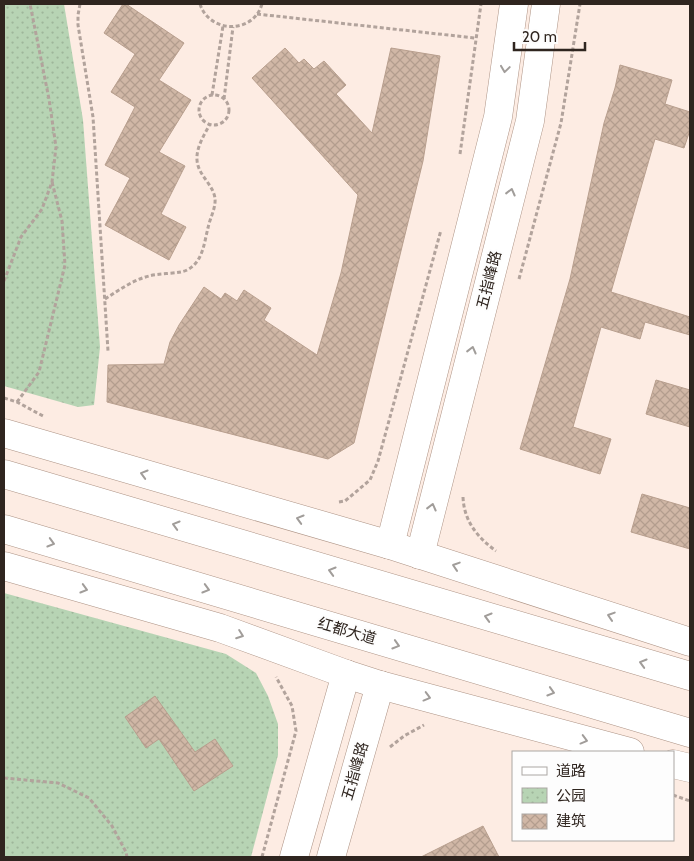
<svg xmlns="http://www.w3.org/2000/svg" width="694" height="861" font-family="Cabin,'Noto Sans SC',sans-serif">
<defs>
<pattern id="park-dots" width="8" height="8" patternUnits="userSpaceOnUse" patternTransform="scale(1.25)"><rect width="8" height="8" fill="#b7d4b4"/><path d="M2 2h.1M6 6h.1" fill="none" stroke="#9eb69a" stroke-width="1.8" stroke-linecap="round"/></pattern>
<pattern id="building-cross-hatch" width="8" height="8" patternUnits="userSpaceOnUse" patternTransform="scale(1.25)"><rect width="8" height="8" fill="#d0b7a6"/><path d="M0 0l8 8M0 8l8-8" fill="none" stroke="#b39d8e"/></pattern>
</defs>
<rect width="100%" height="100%" fill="#fdece3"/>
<g fill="url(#park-dots)">
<polygon points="4,4 64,4 83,120 100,347 94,405 78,407 4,386"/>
<polygon points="4,593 226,654 256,673 268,696 278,724 278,755 251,857 4,857"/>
</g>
<g fill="url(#building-cross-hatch)" stroke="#b89f8e">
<polygon points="123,4 126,4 184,43 159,80 191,100 159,152 185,166 161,214 186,227 169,260 105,225 130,178 105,165 135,107 111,92 135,54 104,33"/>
<polygon points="285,48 299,63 304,59 314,69 324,61 346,85 336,94 372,133 391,48 440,56 423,161 354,443 328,459 107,402 108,365 164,364 170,342 179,325 204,287 221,299 225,293 237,301 244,290 271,308 264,320 317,355 341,273 358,195 252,78"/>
<polygon points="620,65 672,80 665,104 690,112 690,130 684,148 655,139 611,292 690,317 690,335 645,322 640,339 601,327 573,427 611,439 600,474 520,449 570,279 604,123 615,88"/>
<polygon points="656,380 690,390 690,427 646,414"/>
<polygon points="642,494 690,508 690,549 631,532"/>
<polygon points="155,696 195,752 215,739 233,766 194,791 159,739 146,748 125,717"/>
<polygon points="483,826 499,857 421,857"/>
</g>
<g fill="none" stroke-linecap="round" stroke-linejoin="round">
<defs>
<g id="secondary">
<polyline points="4,433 390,545 690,642"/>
<polyline points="390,545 498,117 514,4"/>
<polyline points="420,555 530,121 546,4"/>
<polyline points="4,566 220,628 346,674 380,685 630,752"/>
<polyline points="673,764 690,768"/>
<polyline points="294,857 346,674"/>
<polyline points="331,857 380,685"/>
</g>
<g id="primary">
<polyline points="4,474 690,676"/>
<polyline points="4,529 690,733"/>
</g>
</defs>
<use href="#secondary" stroke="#ad9385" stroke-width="29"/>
<use href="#primary" stroke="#ad9385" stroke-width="29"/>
<g stroke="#b2a39c" stroke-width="3" stroke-dasharray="4 2.5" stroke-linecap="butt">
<polyline points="80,4 78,15 78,25 93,117 108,351"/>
<path d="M200 4C209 33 253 35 262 4"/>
<polyline points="257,14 475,38"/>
<polyline points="212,95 223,26"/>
<circle cx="214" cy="110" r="15"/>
<polyline points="224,99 233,27"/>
<polyline points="460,154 481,4"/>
<polyline points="519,279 561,123 580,4"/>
<polyline points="4,281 21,237 42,209 52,182 56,147 49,99 30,4"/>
<path d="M105 299C119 290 133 280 149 276 159 273 180 274 187 270 203 262 204 243 208 228 210 217 218 205 214 194 210 182 198 174 197 160 196 148 204 135 210 124"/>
<polyline points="4,398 17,402 43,416"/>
<polyline points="17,402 39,372 65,265 62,221 52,182"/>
<path d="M463 497C464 521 477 537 496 551"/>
<polyline points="339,502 345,501 370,480 378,461 441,230"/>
<polyline points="390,747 404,736 424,725"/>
<polyline points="4,778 58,783 89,798 112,826 126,852 127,857"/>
<polyline points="673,795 690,801"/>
<polyline points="262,857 296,731 292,706 276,677"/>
</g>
<use href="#secondary" stroke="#fff" stroke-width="28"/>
<use href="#primary" stroke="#fff" stroke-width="28"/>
</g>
<defs><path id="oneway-chevron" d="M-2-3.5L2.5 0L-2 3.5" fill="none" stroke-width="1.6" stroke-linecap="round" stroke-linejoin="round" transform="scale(1.25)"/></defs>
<g stroke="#a19d9a">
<use href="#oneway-chevron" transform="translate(505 69) rotate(98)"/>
<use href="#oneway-chevron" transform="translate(511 192) rotate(-76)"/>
<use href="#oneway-chevron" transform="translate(472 350) rotate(-76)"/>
<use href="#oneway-chevron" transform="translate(144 474) rotate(-164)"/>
<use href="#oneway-chevron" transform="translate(432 507) rotate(-76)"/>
<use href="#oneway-chevron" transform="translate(300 519) rotate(-164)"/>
<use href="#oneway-chevron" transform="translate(176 525) rotate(-164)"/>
<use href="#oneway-chevron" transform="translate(51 543) rotate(16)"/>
<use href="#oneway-chevron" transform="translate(456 566) rotate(-162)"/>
<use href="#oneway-chevron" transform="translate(332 571) rotate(-164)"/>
<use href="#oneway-chevron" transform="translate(84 589) rotate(16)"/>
<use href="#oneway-chevron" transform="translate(206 589) rotate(16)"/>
<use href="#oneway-chevron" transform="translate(611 616) rotate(-162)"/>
<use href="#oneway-chevron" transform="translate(488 617) rotate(-164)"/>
<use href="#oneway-chevron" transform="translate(240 635) rotate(20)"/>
<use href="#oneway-chevron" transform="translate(396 645) rotate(17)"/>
<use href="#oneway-chevron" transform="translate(643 663) rotate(-164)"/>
<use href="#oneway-chevron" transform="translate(551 692) rotate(17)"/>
<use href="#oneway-chevron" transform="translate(427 697) rotate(15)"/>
<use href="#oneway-chevron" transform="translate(584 740) rotate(15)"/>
</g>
<g text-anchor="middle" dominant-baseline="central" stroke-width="4" stroke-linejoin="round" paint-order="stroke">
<g font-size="15" fill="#2f251f" stroke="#fdfdfd">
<text transform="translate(489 280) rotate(-76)">五指峰路</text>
<text transform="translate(347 631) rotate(16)">红都大道</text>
<text transform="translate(355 771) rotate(-74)">五指峰路</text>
</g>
</g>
<rect width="694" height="861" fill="none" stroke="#2f251f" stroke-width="10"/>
<rect x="512" y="751" width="162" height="90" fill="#fdfdfd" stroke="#aba7a4"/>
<rect x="522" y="767" width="25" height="8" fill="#ffffff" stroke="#aba7a4"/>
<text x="556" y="776" font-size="15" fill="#2f251f">道路</text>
<rect x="522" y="788" width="25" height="15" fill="url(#park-dots)" stroke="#aba7a4"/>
<text x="556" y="801" font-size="15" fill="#2f251f">公园</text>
<rect x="522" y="814" width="25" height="15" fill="url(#building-cross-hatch)" stroke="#aba7a4"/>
<text x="556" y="826" font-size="15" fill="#2f251f">建筑</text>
<path d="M514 42v8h71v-8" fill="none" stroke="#2f251f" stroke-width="2.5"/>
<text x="522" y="42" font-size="15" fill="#2f251f" stroke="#fdfdfd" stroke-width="4" paint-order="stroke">20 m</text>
</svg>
